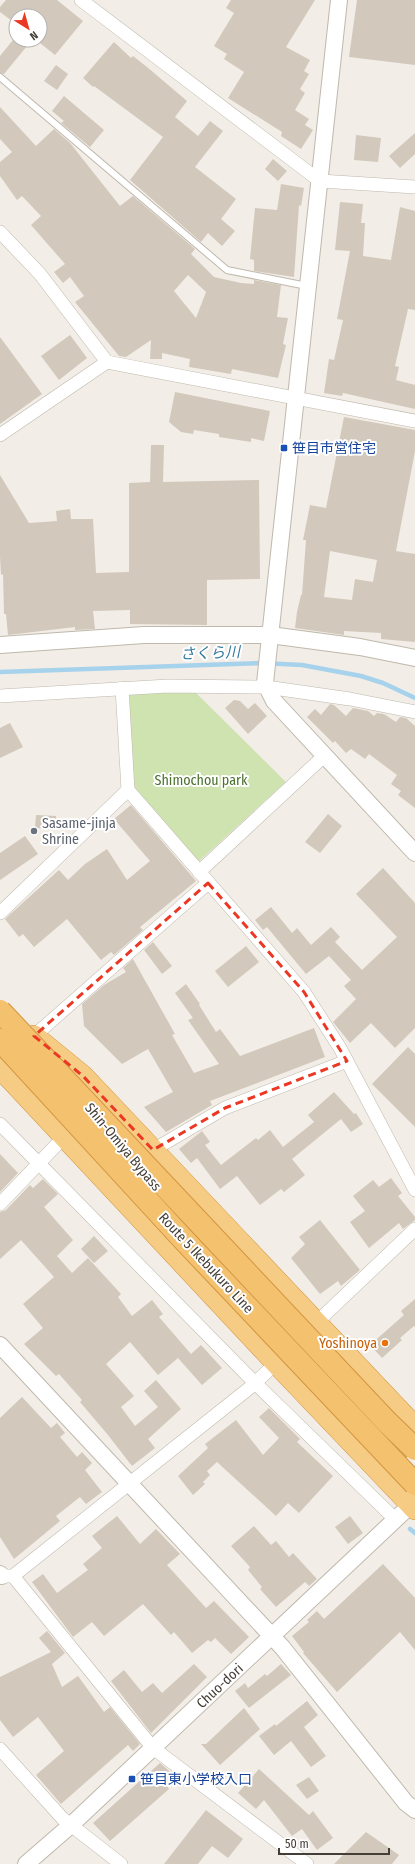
<svg xmlns="http://www.w3.org/2000/svg" width="415" height="1864" font-family="'Fira Sans Condensed','Noto Sans JP',sans-serif">
<rect width="100%" height="100%" fill="#f2ede6"/>
<polygon fill="#cfe3b1" points="193,690 286,782 197,863 132,789 129,691"/>
<g fill="none" stroke-linecap="round" stroke-linejoin="round">
<g stroke="#a6d2eb" stroke-width="4.5">
<polyline points="0,672 261,663 302,665 361,676 383,683 415,698"/>
<polyline points="410,1529 415,1533"/>
</g>
</g>
<g fill="#d2c9bc" fill-rule="evenodd">
<polygon points="6,0 57,0 83,21 55,55 40,43 40,16 16,16 16,24 0,12 0,7"/>
<polygon points="231,0 315,0 286,47 310,60 304,71 309,74 300,89 305,93 295,110 309,119 305,125 313,130 301,149 281,136 282,132 228,98 244,72 224,59 227,54 214,46 234,13 226,8"/>
<polygon points="357,0 415,0 415,65 349,57"/>
<polygon points="13,40 32,40 4,74 0,73 0,56"/>
<polygon points="114,42 131,58 133,56 147,67 187,101 175,117 198,136 210,121 223,131 195,167 236,199 221,219 235,231 222,246 208,233 201,242 130,180 163,137 94,86 93,87 83,78"/>
<polygon points="56,65 68,74 57,90 44,81"/>
<polygon points="64,96 104,130 90,147 61,123 64,121 52,111"/>
<path d="M0 107 36 146 54 129 70 143 120 206 133 196 195 249 191 254 214 277 241 283 254 284V280L281 285 277 317 288 318 283 344 286 345 278 378 232 369 231 374 189 367 190 359 162 353V359H150L151 340 126 357 119 356 75 302 84 296 70 277 63 283 54 272 65 264 31 225 41 216 22 196 17 200 0 176V162L12 152 0 139ZM188 275 206 292 196 318 174 291Z"/>
<polygon points="415,133 415,154 400,168 389,156"/>
<polygon points="356,135 381,138 378,162 354,160"/>
<polygon points="273,159 287,171 278,181 265,169"/>
<polygon points="281,184 304,188 301,206 299,205 294,277 254,271 254,260 250,259 255,208 277,210"/>
<polygon points="340,202 363,204 361,223 365,223 363,256 391,260 400,207 415,211 415,310 408,309 395,366 399,367 396,380 415,385 415,409 343,393 342,396 324,393 329,359 334,360 343,320 337,319 350,251 335,250"/>
<polygon points="70,335 87,358 59,380 41,356"/>
<polygon points="0,337 42,394 0,424"/>
<polygon points="175,392 270,411 264,441 251,438 251,442 219,437 219,434 194,430 193,434 181,432 169,422"/>
<path d="M344 417 415 430V451L396 551 415 554V642L381 639V633L344 631V635L295 628 297 612 301 595H302L306 540H303L310 505 326 508ZM330 551 377 560 373 582 355 579 352 600 324 597Z"/>
<polygon points="151,445 164,445 163,482 259,480 260,579 207,580 207,625 130,624 130,610 93,611 95,629 75,630 75,627 8,635 6,614 4,614 3,574 1,575 0,556 0,475 29,523 57,521 56,511 70,509 71,519 93,519 96,573 129,572 129,483 150,482"/>
<polygon points="234,700 240,701 248,709 255,703 267,716 248,734 225,708"/>
<polygon points="330,704 334,705 346,716 353,708 368,711 374,716 377,713 384,714 396,722 400,717 406,718 415,726 415,808 398,795 401,791 391,784 397,775 369,754 365,759 351,749 346,753 335,741 333,743 307,717 315,709 321,715"/>
<polygon points="10,723 23,747 0,758 0,728"/>
<polygon points="131,805 196,881 140,927 143,930 114,955 111,952 101,960 67,919 34,947 23,934 19,937 5,919 59,870 68,880 85,864 107,849 127,880 150,861 114,819"/>
<polygon points="328,814 342,826 320,853 305,842"/>
<polygon points="36,815 56,816 55,829 35,828"/>
<polygon points="25,836 38,854 0,880 0,853"/>
<polygon points="383,868 415,903 415,1028 395,1048 371,1023 350,1043 333,1022 356,999 344,986 351,980 329,956 306,974 267,927 263,930 255,920 271,907 292,933 297,928 311,945 331,927 340,937 335,942 362,970 397,937 356,894"/>
<polygon points="153,942 172,966 162,974 144,950"/>
<polygon points="246,946 259,962 228,987 215,971"/>
<polygon points="133,959 175,1034 172,1035 194,1073 219,1064 188,1020 193,1018 175,993 186,984 200,1004 199,1005 216,1032 220,1029 240,1056 314,1028 325,1057 210,1101 212,1105 166,1132 144,1107 173,1092 148,1049 122,1064 84,1026 82,1004 104,985 126,972 123,968"/>
<polygon points="408,1047 415,1054 415,1127 372,1084"/>
<polygon points="334,1092 354,1114 356,1113 363,1124 351,1132 341,1119 292,1159 305,1175 284,1192 281,1189 260,1205 237,1176 220,1189 197,1158 191,1163 179,1149 202,1131 210,1142 205,1145 221,1165 256,1138 258,1140 270,1130 283,1147 314,1122 308,1115"/>
<polygon points="0,1154 18,1173 0,1192"/>
<polygon points="391,1178 402,1193 398,1196 415,1217 415,1220 403,1229 399,1223 369,1248 350,1222 365,1211 353,1196 373,1180 379,1187"/>
<polygon points="43,1179 58,1194 44,1207 73,1240 57,1256 72,1273 88,1258 121,1294 118,1297 132,1316 152,1300 163,1314 159,1317 191,1354 201,1345 222,1368 202,1385 178,1358 158,1375 130,1342 106,1364 134,1396 121,1407 135,1426 158,1407 144,1391 156,1380 181,1409 148,1439 155,1448 132,1466 108,1435 80,1402 82,1400 59,1374 56,1376 24,1344 43,1328 23,1304 54,1277 21,1240 0,1259 0,1212 6,1210 30,1185 33,1188"/>
<polygon points="320,1220 360,1270 341,1286 338,1281 320,1294 291,1258 305,1244 299,1237"/>
<polygon points="94,1236 108,1251 94,1263 81,1249"/>
<polygon points="415,1299 415,1327 414,1326 400,1338 402,1340 382,1358 370,1345 404,1315 401,1311"/>
<polygon points="22,1397 51,1428 57,1423 65,1433 60,1437 77,1457 82,1452 92,1463 85,1470 102,1492 86,1504 80,1497 56,1516 60,1521 14,1559 0,1537 0,1418"/>
<polygon points="269,1408 300,1439 297,1442 333,1476 299,1513 288,1503 276,1516 217,1462 207,1471 210,1475 203,1482 205,1484 193,1495 178,1476 208,1448 205,1444 236,1420 263,1455 279,1438 259,1417"/>
<polygon points="117,1516 140,1544 156,1529 180,1554 167,1565 206,1608 214,1601 249,1637 231,1654 215,1638 211,1642 208,1640 192,1653 174,1632 171,1635 143,1604 104,1636 92,1622 73,1637 32,1582 43,1574 57,1593 88,1570 83,1564 102,1548 92,1536"/>
<polygon points="350,1516 363,1533 348,1544 335,1527"/>
<polygon points="254,1526 271,1545 276,1541 289,1557 293,1553 317,1579 309,1586 305,1582 276,1607 260,1589 262,1587 248,1570 250,1567 231,1546"/>
<polygon points="383,1564 415,1598 415,1650 400,1632 337,1692 303,1653 304,1652 292,1636 309,1622 307,1620 317,1611 324,1619"/>
<polygon points="47,1631 65,1653 52,1664 62,1687 78,1676 104,1712 110,1707 140,1744 133,1751 128,1745 61,1804 36,1775 64,1751 38,1717 13,1737 0,1720 0,1677 51,1652 39,1638"/>
<polygon points="194,1664 207,1677 151,1733 111,1681 124,1670 142,1692 153,1683 162,1693"/>
<polygon points="281,1664 291,1675 249,1708 235,1691 245,1683 248,1688 265,1674 267,1676"/>
<polygon points="307,1701 318,1715 304,1727 326,1756 311,1767 291,1741 274,1755 259,1736 275,1724 276,1726"/>
<polygon points="244,1708 260,1729 220,1765 201,1744 206,1744"/>
<polygon points="160,1763 175,1776 166,1784 169,1789 110,1841 93,1823"/>
<polygon points="259,1769 309,1815 313,1811 333,1838 317,1850 302,1829 292,1836 264,1800 256,1809 238,1793"/>
<polygon points="309,1777 319,1791 307,1799 296,1785"/>
<polygon points="206,1810 243,1839 228,1858 212,1846 198,1864 164,1864"/>
<polygon points="366,1832 399,1855 392,1864 334,1864"/>
</g>
<g fill="none" stroke-linecap="round" stroke-linejoin="round">
<defs>
<polyline id="service" points="0,77 227,270 307,286"/>
<g id="minor">
<polyline points="81,0 320,181 415,187"/>
<polyline points="0,232 40,274 107,362 0,435"/>
<polyline points="107,362 415,421"/>
<polyline points="122,688 128,790 304,992 340,1048 415,1190"/>
<polyline points="0,696 168,686 266,687 350,699 415,712"/>
<polyline points="199,872 324,756"/>
<polyline points="0,913 128,790"/>
<polyline points="34,1036 208,883"/>
<polyline points="0,1124 255,1383 396,1520"/>
<polyline points="153,1150 225,1108 347,1061"/>
<polyline points="0,1204 64,1137"/>
<polyline points="316,1323 415,1229"/>
<polyline points="5,1576 13,1576 252,1386 276,1363"/>
<polyline points="13,1576 153,1748 307,1864"/>
<polyline points="0,1749 63,1819 121,1864"/>
</g>
<g id="tertiary">
<polyline points="339,0 265,683 274,701 415,853"/>
<polyline points="0,645 144,635 270,635 360,647 415,658"/>
<polyline points="0,1345 282,1647 406,1803 415,1810"/>
<polyline points="0,1574 2,1576"/>
<polyline points="26,1864 71,1825 415,1501"/>
</g>
<g id="trunk">
<polyline points="34,1036 83,1076 415,1427"/>
<polyline points="0,1068 276,1363 415,1509"/>
</g>
</defs>
<use href="#service" stroke="#bfb8ac" stroke-width="8"/>
<use href="#minor" stroke="#bfb8ac" stroke-width="14"/>
<use href="#tertiary" stroke="#bfb8ac" stroke-width="18"/>
<use href="#trunk" stroke="#d2953f" stroke-width="22"/>
<use href="#service" stroke="#fff" stroke-width="6"/>
<use href="#minor" stroke="#fff" stroke-width="13"/>
<use href="#tertiary" stroke="#fff" stroke-width="16"/>
<use href="#trunk" stroke="#f6cc84" stroke-width="21"/>
<defs>
<g id="motorway-bridge">
<polyline points="0,1011 387,1422 415,1449"/>
<polyline points="0,1040 182,1238 415,1484"/>
</g>
</defs>
<use href="#motorway-bridge" stroke="#d2953f" stroke-width="24" stroke-linecap="butt"/>
<use href="#motorway-bridge" stroke="#f4c16f" stroke-width="22"/>
</g>
<path fill="none" stroke="#eb3723" stroke-width="3" stroke-dasharray="8 5" stroke-linejoin="round" d="M208 883 304 992 347 1061 225 1108 153 1150 83 1076 34 1036Z"/>
<g fill="#1a4fb4" stroke="#fff" stroke-width="1.5">
<rect x="280" y="444" width="8" height="8" rx="2"/>
<rect x="128" y="1775" width="8" height="8" rx="2"/>
</g>
<circle fill="#6b7280" stroke="#fff" stroke-width="1.5" cx="34" cy="831" r="4"/>
<circle fill="#e8710a" stroke="#fff" stroke-width="1.5" cx="385" cy="1343" r="4"/>
<g text-anchor="middle" dominant-baseline="central" stroke-width="4" stroke-linejoin="round" paint-order="stroke">
<g font-size="14" fill="#164399" stroke="#fff" text-anchor="start">
<text x="292" y="448">笹目市営住宅</text>
<text x="140" y="1779">笹目東小学校入口</text>
</g>
<g font-size="14" fill="#4a712d" stroke="#fff">
<text x="201" y="780">Shimochou park</text>
</g>
<g font-size="14" fill="#5b616d" stroke="#fff" text-anchor="start">
<text x="42" y="823">Sasame-jinja<tspan x="42" dy="16">Shrine</tspan></text>
</g>
<g font-size="14" fill="#443e36" stroke="#fff">
<text transform="translate(123 1147) rotate(50)">Shin-Omiya Bypass</text>
<text transform="translate(206 1263) rotate(47)">Route 5 Ikebukuro Line</text>
<text transform="translate(220 1686) rotate(-43)">Chuo-dori</text>
</g>
<g font-size="14" fill="#c56008" stroke="#fff" text-anchor="end">
<text x="377" y="1343">Yoshinoya</text>
</g>
<g font-size="15" font-style="italic" fill="#3479a0" stroke="#fff">
<text transform="translate(210 653) rotate(-2)">さくら川</text>
</g>
</g>
<g transform="translate(28 28) rotate(143)"><circle r="19" fill="#ffffff" stroke="#b4b2af"/>
<path d="M0-3L7 15L0 10L-7 15Z" fill="#eb3723"/>
<text y="-6" font-size="11" font-weight="bold" text-anchor="middle" fill="#443e36">N</text>
</g>
<path d="M279 1848v6h110v-6" fill="none" stroke="#443e36" stroke-width="2"/>
<text x="285" y="1848" font-size="12" fill="#443e36" stroke="#ffffff" stroke-width="3" paint-order="stroke">50 m</text>
</svg>
